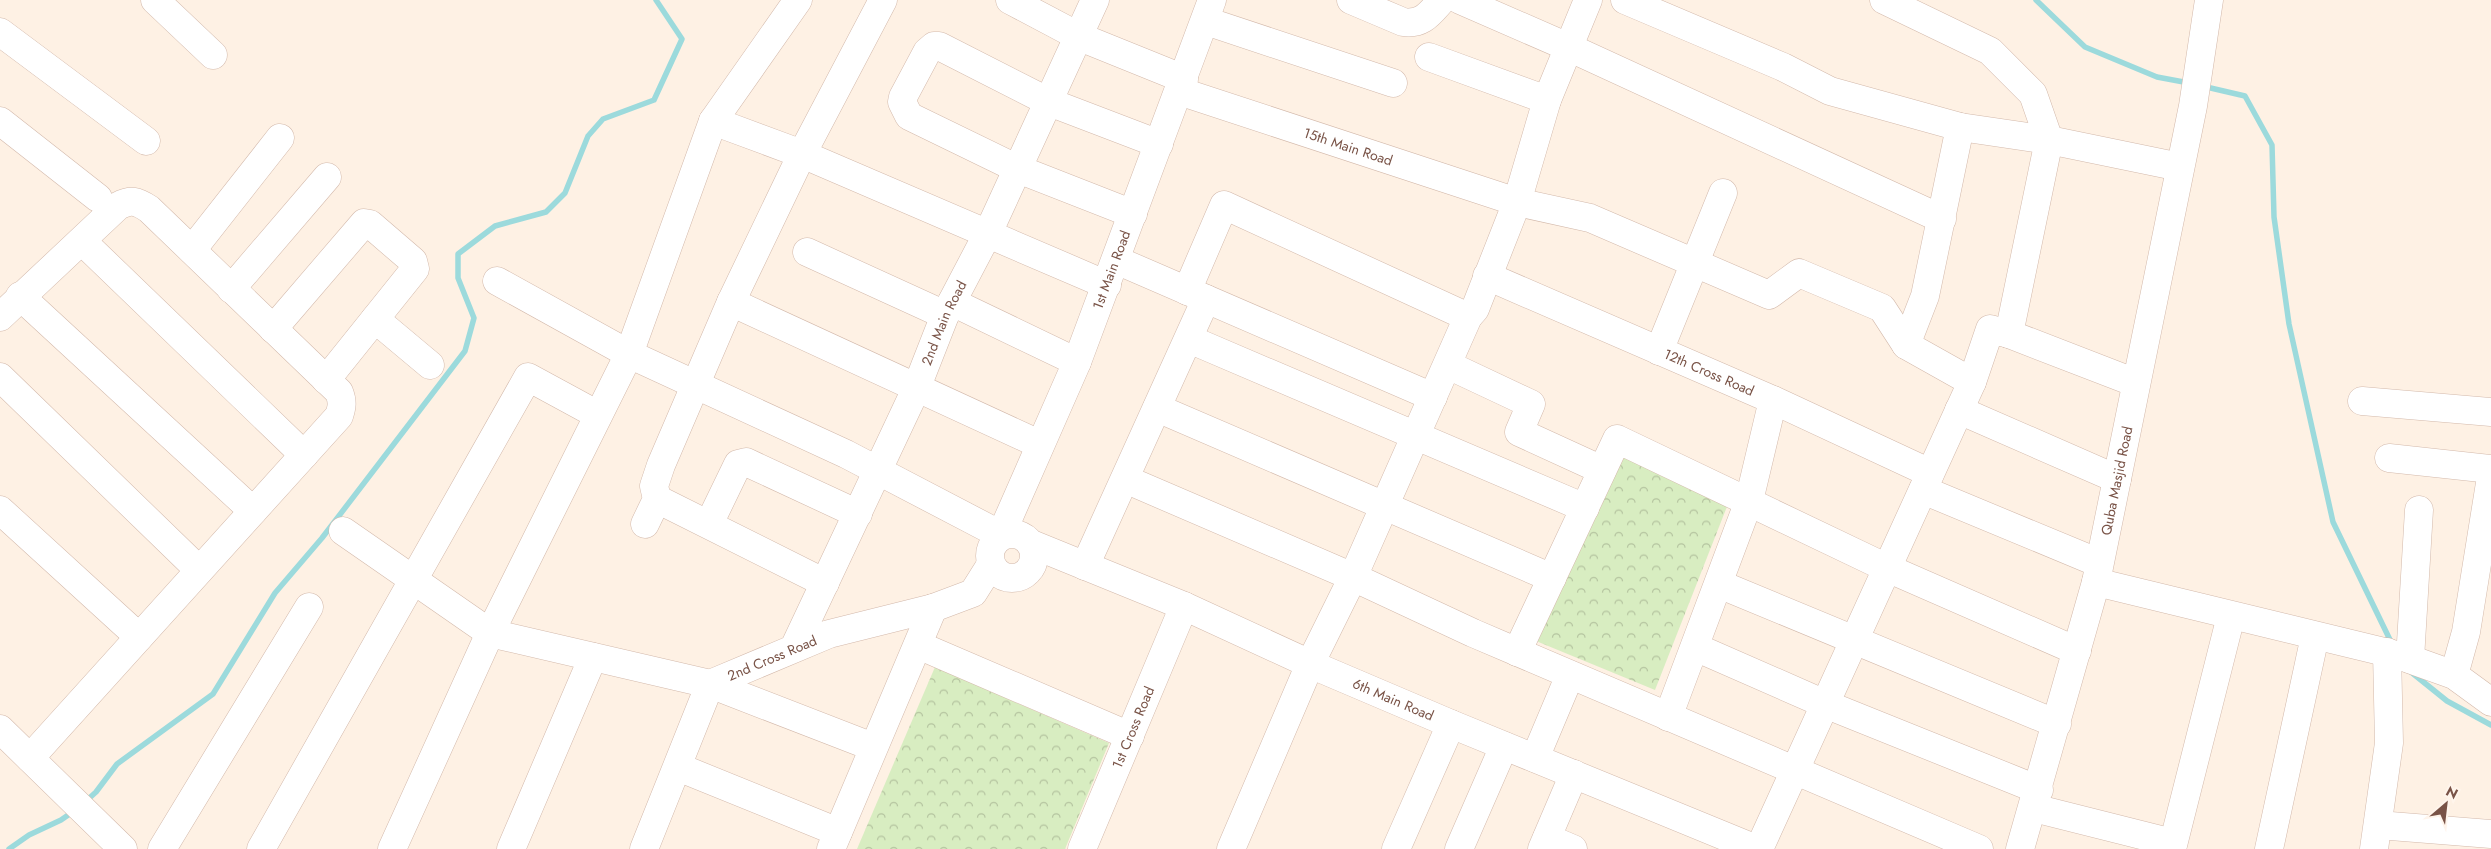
<svg xmlns="http://www.w3.org/2000/svg" width="2491" height="849" font-family="Jost,sans-serif">
<defs>
<pattern id="forest-crowns" width="20" height="18" patternUnits="userSpaceOnUse" patternTransform="scale(1.25)"><rect width="20" height="18" fill="#d8edc1"/><path d="M2 6a3 3 0 1 1 6 0M12 15a3 3 0 1 1 6 0" fill="none" stroke="#b4c39f"/></pattern>
</defs>
<rect width="100%" height="100%" fill="#fef1e4"/>
<g fill="url(#forest-crowns)">
<polygon points="1624,456 1728,504 1655,690 1536,641"/>
<polygon points="935,667 1109,743 1065,849 857,849"/>
</g>
<g fill="none" stroke-linecap="round" stroke-linejoin="round">
<g stroke="#9cdadc" stroke-width="5.5">
<polyline points="2036,0 2085,47 2157,77 2189,83"/>
<polyline points="2202,86 2245,96 2272,145 2274,217 2289,324 2333,522 2392,644"/>
<polyline points="2411,672 2447,701 2491,725"/>
<polyline points="85,802 96,792 117,764 213,694 275,593 322,538 465,351 474,318 458,278 458,254 495,226 546,212 565,193 588,136 603,119 654,100 682,39 656,0"/>
<polyline points="9,849 29,835 61,820 74,811"/>
</g>
<defs>
<g id="minor">
<polyline points="155,0 213,55"/>
<polyline points="1010,0 1080,37 1184,79"/>
<path d="M1351 0 1403 22C1423 25 1430 13 1442 0"/>
<polyline points="1460,0 1568,47 1942,219"/>
<polyline points="1625,0 1783,67 1830,91 1960,127 2049,140 2180,167"/>
<polyline points="1884,0 1990,51 2033,94 2049,140 2009,334"/>
<polyline points="1206,21 1393,83"/>
<polyline points="0,32 146,141"/>
<polyline points="1429,57 1547,100"/>
<path id="s1" d="M1179 91 1517 202 1590 218 1769 295 1799 273 1882 308 1906 345 1972 382"/>
<polyline points="0,121 98,198"/>
<polyline points="713,121 802,154 1107,285"/>
<polyline points="1133,214 1018,169 909,116 902,102 903,97 927,52 934,46 939,46 1049,102 1159,144"/>
<polyline points="82,241 304,455"/>
<polyline points="192,250 280,138"/>
<polyline points="807,252 945,315"/>
<polyline points="1116,260 1433,397"/>
<path id="s2" d="M1487 276 1773 400 1930 473"/>
<path id="s3" d="M497 281 629 354 846 454 1001 535 1077 362 1212 0"/>
<polyline points="231,289 327,177"/>
<polyline points="1187,291 1224,205 1468,317"/>
<polyline points="20,296 253,511"/>
<polyline points="731,302 1039,444"/>
<polyline points="952,302 1077,362"/>
<path d="M0 317 118 206C131 199 137 201 149 209L339 392C343 402 342 407 339 416L30 758"/>
<polyline points="375,319 430,365"/>
<polyline points="273,329 364,223 370,224 413,261 415,269 326,380"/>
<polyline points="1189,339 1585,508"/>
<polyline points="1906,345 1925,296 1960,127"/>
<polyline points="1659,351 1723,193"/>
<polyline points="1448,365 1531,404 1519,432 1602,470"/>
<polyline points="0,377 199,570"/>
<polyline points="2362,401 2491,412"/>
<polyline points="1157,408 1552,578"/>
<polyline points="1959,410 2117,479"/>
<polyline points="2389,458 2491,469"/>
<polyline points="1125,479 1353,577 1473,633 1979,849"/>
<polyline points="1923,490 2099,563"/>
<polyline points="657,499 825,583"/>
<polyline points="0,510 139,637"/>
<polyline points="645,524 657,499 654,486 661,465 731,302 802,154 883,0"/>
<polyline points="709,524 738,464 746,462 858,514"/>
<polyline points="343,531 490,633 710,684 873,747"/>
<circle cx="1012" cy="556" r="22"/>
<path id="s4" d="M1034 545 1184 606 1310 664 1451 724 1756 849"/>
<polyline points="1085,566 1206,299"/>
<polyline points="2096,582 2401,656 2454,675 2491,702"/>
<polyline points="1719,584 2057,724"/>
<polyline points="918,645 1130,736"/>
<polyline points="1695,647 1825,704 2039,790"/>
<path id="s5" d="M794 648 916 389 945 315 988 233 1095 0"/>
<polyline points="1517,652 1617,439 1887,568 2077,651"/>
<polyline points="2410,659 2419,510"/>
<polyline points="2454,675 2466,632 2491,477"/>
<polyline points="1668,717 1749,501 1773,400"/>
<polyline points="0,729 123,849"/>
<polyline points="1535,758 1570,675"/>
<polyline points="678,767 838,832"/>
<polyline points="2034,808 2173,843"/>
<polyline points="2378,825 2491,834"/>
<polyline points="1547,838 1573,849"/>
<polyline points="162,849 309,607"/>
<polyline points="261,849 528,377 598,415"/>
<polyline points="392,849 490,633 629,354 713,121 798,0"/>
<polyline points="511,849 593,657"/>
<path id="s6" d="M644 849 710 684 829 634 933 608 973 593 990 566"/>
<polyline points="831,849 933,608"/>
<path id="s7" d="M1082 849 1184 606"/>
<polyline points="1231,849 1310,664 1353,577 1468,317 1475,309 1517,202 1547,100 1588,0"/>
<polyline points="1396,849 1451,724"/>
<polyline points="1459,849 1504,746"/>
<polyline points="1542,849 1574,774"/>
<polyline points="1759,849 1972,382 1990,329 2009,334 2136,383"/>
<path id="s8" d="M2020 849 2096 582 2193 106 2209 0"/>
<polyline points="2172,849 2231,616"/>
<polyline points="2269,849 2315,636"/>
<polyline points="2374,849 2389,743 2387,652"/>
</g>
</defs>
<use href="#minor" stroke="#d3b9ab" stroke-width="29"/>
<use href="#minor" stroke="#fff" stroke-width="28"/>
</g>
<g text-anchor="middle" dominant-baseline="central" stroke-width="4" stroke-linejoin="round" paint-order="stroke">
<g font-size="14" fill="#795347" stroke="#fff5ec">
<text stroke="none"><textPath href="#s1" startOffset="178">15th Main Road</textPath></text>
<text stroke="none"><textPath href="#s3" startOffset="852">1st Main Road</textPath></text>
<text stroke="none"><textPath href="#s5" startOffset="358">2nd Main Road</textPath></text>
<text stroke="none"><textPath href="#s2" startOffset="242">12th Cross Road</textPath></text>
<text stroke="none"><textPath href="#s8" startOffset="381">Quba Masjid Road</textPath></text>
<text stroke="none"><textPath href="#s6" startOffset="245">2nd Cross Road</textPath></text>
<text stroke="none"><textPath href="#s4" startOffset="391">6th Main Road</textPath></text>
<text stroke="none"><textPath href="#s7" startOffset="132">1st Cross Road</textPath></text>
</g>
</g>
<g transform="translate(2446 804) rotate(28)" stroke="#fff5ec" stroke-width="4" paint-order="stroke">
<path d="M0-4L9 19L0 12L-9 19Z" fill="#795347"/>
<text y="-8" font-size="14" font-weight="bold" text-anchor="middle" fill="#795347">N</text>
</g>
</svg>
